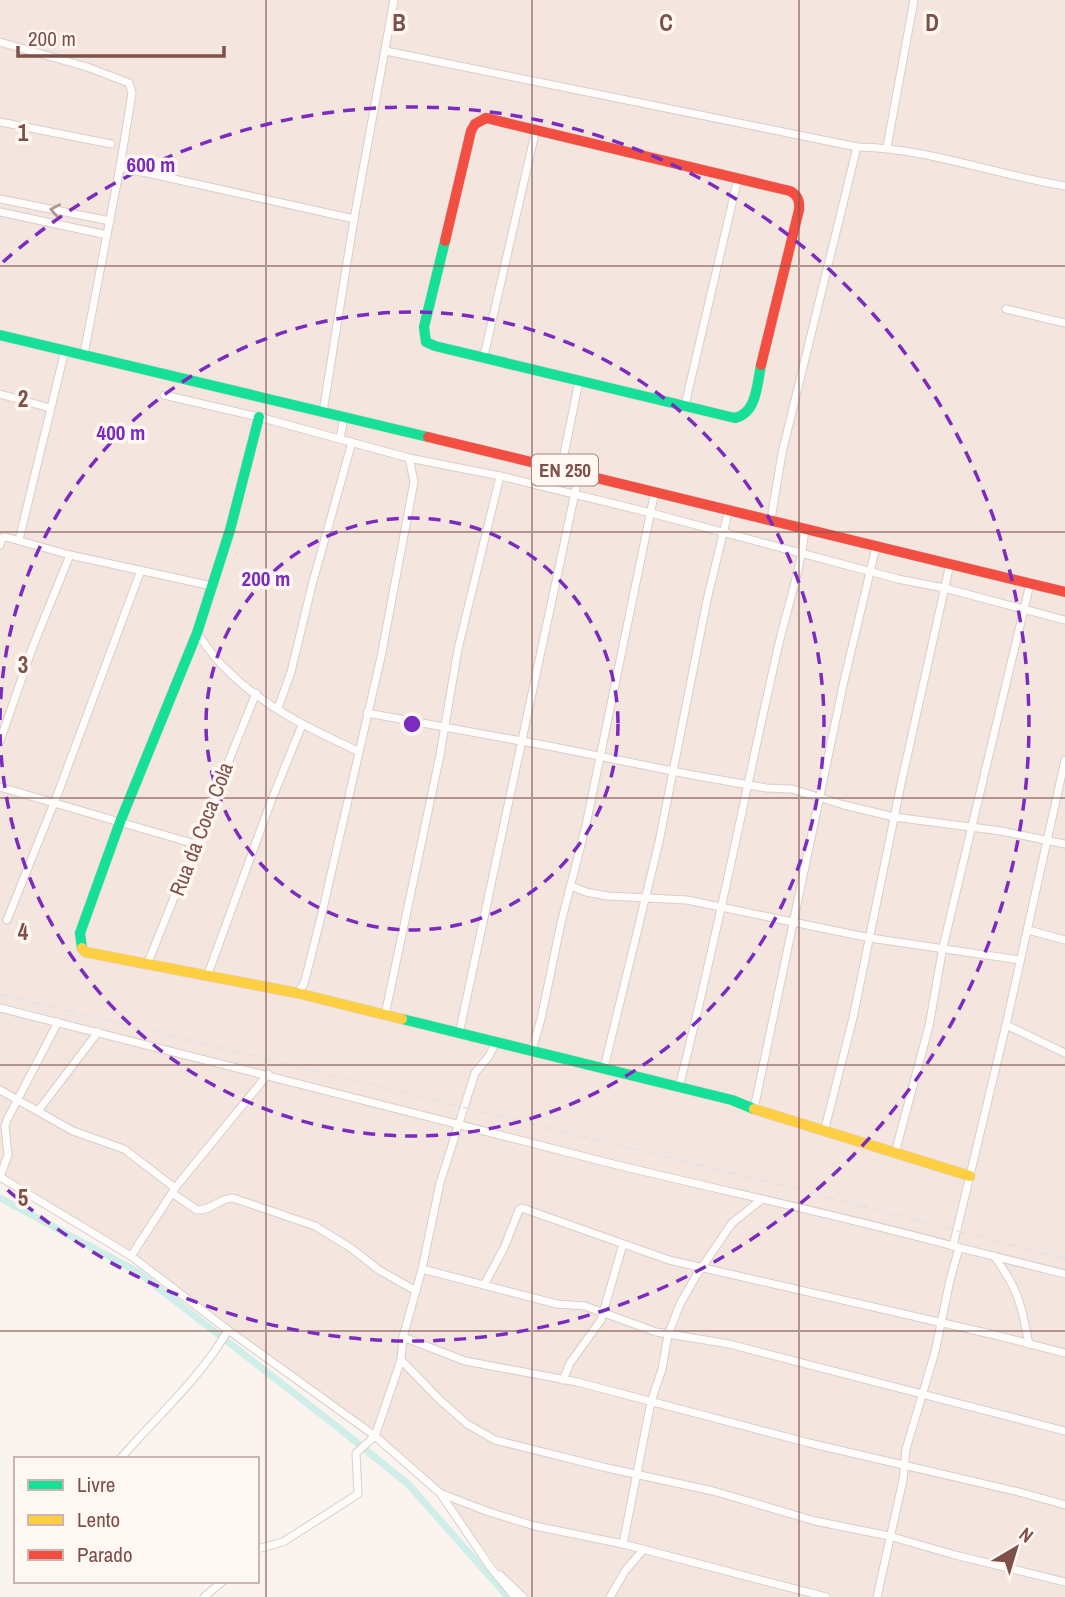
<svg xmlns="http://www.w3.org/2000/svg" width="1065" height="1597" font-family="'Archivo Narrow',sans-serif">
<rect width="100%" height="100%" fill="#faf3ee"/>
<polygon fill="#f4e5de" points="0,0 1065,0 1065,1597 524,1597 508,1582 438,1487 127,1248 0,1175"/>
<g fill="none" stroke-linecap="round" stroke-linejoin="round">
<polyline stroke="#cfede9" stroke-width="7" points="0,1198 138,1272 335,1425 408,1484 508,1597"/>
<defs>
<g id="street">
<polyline points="0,42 87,67 129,83 132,93 120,167"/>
<path d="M386 51 857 147C928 148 996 175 1065 186"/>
<polyline points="0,122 111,144"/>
<polyline points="887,147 914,0"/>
<polyline points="0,199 110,221"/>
<polyline points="0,212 107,235"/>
<polyline points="1006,309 1065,323"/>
<polyline points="84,354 120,167 354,219"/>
<polyline points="484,356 536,129"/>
<polyline points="0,394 50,408"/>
<polyline points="164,395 259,417 409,458 500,476 651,513 898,579 944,588 1065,620"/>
<polyline points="685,405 738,178"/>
<polyline points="323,412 354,219 394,0"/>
<polyline points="340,439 344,417"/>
<polyline points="561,469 579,381"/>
<polyline points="771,519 782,453 857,147"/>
<polyline points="19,540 65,350"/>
<polyline points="0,545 2,538 6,537 70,555 212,586"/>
<path d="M197 633C206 646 216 660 228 671 264 707 312 730 358 751"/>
<polyline points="278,708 291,672 312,585 352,442"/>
<polyline points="367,713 554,747 692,775 766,788 792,789 844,805 894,817 1001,831 1065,844"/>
<polyline points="0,741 33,646 70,555"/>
<polyline points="1065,760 1006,1025 953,1246 1065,1274"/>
<polyline points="0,787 195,844"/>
<polyline points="571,886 586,892 607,896 687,900 870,938 1020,960"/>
<polyline points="7,920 58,793 141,570"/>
<polyline points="1028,930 1065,940"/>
<polyline points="147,965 256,693"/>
<polyline points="208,974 270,804 302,725"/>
<polyline points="297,993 304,984 322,913 381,657 414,482 409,458"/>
<path d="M0 1008C203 1058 406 1112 609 1163 723 1191 839 1215 953 1246"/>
<polyline points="385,1015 440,755 458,649 500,476"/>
<polyline points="1006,1025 1065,1053"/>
<polyline points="459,1034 579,474"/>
<polyline points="532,1050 541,1019 561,923 586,825 655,491"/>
<polyline points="604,1068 659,842 707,600 729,509"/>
<path d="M679 1087C716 943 744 797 777 652 786 611 801 571 805 528"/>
<path d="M0 1090 73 1131 124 1149 175 1188 172 1193 197 1210C211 1211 220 1198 233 1198L315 1226 351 1248 379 1270 416 1291"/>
<polyline points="754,1109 844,681 876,547"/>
<polyline points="38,1111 98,1032"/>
<polyline points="824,1132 853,1018 901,784 950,564"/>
<polyline points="895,1153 929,1026 943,947 1030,584"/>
<polyline points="0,1177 131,1256 228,1330 375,1436 440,1493 491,1568 515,1597"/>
<polyline points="0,1177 8,1155 5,1126 7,1120 58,1022"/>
<polyline points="175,1188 268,1074"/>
<polyline points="131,1256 172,1193"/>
<path d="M994 1256C1019 1290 1021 1304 1029 1344"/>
<polyline points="422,1269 557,1304 585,1306 656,1332 729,1344 1065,1431"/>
<polyline points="484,1285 504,1248 519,1210 522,1208 669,1260 995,1335 1065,1353"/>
<polyline points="403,1337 465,1361 577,1382 809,1443 1019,1492 1065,1505"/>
<polyline points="401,1360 440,1400 467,1424 495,1440 603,1467 713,1491 815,1521 889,1536 955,1555 1065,1582"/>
<polyline points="563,1380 570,1363 601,1320 623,1244"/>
<path d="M120 1459C157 1416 200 1379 228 1330"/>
<polyline points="442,1494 489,1512 535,1526 623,1544 826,1597"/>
<polyline points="623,1544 651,1402 662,1369 668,1335 680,1304 696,1276 732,1223 761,1200"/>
<polyline points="257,1549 283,1542 358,1494 356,1453 375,1436 401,1360 403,1337 422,1269 440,1183 475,1073 489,1056 496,1042"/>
<polyline points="500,1575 523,1597"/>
<polyline points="204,1597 223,1581"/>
<polyline points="610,1597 625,1571 643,1550"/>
<polyline points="877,1597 903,1480 906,1449 935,1352 950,1280 959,1248"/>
</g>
<g id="fast">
<path d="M445 241 424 327 426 342 435 346 735 418C757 413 757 384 761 365"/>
<polyline points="0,335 428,437"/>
<polyline points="82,948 80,933 120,822 197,633 230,530 259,417"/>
<polyline points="402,1019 732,1100 754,1109"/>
</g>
<g id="slow">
<polyline points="82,948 85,952 297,993 402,1019"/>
<polyline points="754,1109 970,1176"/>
</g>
<g id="jam">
<path d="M486 118 790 191C798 195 800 201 799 210L761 365"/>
<polyline points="445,241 471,131 475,124 486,118"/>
<polyline points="428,437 1065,592"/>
</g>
</defs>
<use href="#street" stroke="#d9cecb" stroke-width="9"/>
<use href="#fast" stroke="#dbd0cc" stroke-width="11"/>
<use href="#slow" stroke="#dbd0cc" stroke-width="11"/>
<use href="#jam" stroke="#dbd0cc" stroke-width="11"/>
<use href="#street" stroke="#fefdfc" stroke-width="7"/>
<use href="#fast" stroke="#16e098" stroke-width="10"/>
<use href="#slow" stroke="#ffcf43" stroke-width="10"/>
<use href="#jam" stroke="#f24e42" stroke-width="10"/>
<polyline stroke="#e6e3e6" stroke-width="2" stroke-dasharray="10 7" stroke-linecap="butt" points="0,994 801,1190 1065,1259"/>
</g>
<defs><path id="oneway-chevron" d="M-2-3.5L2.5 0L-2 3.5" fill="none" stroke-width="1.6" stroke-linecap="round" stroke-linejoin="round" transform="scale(1.75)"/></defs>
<use stroke="#b19691" href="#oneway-chevron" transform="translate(55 210) rotate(-169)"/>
<path fill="none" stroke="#7d514a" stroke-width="2" stroke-opacity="0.55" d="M266 0V1597M532 0V1597M799 0V1597M0 266H1065M0 532H1065M0 798H1065M0 1065H1065M0 1331H1065"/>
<g fill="none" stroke="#7b2cbf" stroke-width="3.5" stroke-dasharray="12 9">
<circle cx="412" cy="724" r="206"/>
<path d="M0 720A412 412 0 1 1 0 728"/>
<path d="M3 262A617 617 0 1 1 3 1186"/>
</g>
<g text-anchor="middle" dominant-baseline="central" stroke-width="7" stroke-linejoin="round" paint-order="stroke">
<rect fill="#fff7f2" stroke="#a4837c" stroke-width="2" x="532" y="454.5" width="66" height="31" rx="5"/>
<g font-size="19" font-weight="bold" fill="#7d514a">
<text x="565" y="470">EN 250</text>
</g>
<g font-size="21" fill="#7d514a" stroke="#fff7f2">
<text transform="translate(201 829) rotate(-69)">Rua da Coca Cola</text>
</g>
</g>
<g font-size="23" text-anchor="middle" font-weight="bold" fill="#7d514a" stroke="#fff7f2" stroke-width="7" stroke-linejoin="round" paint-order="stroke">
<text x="399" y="31">B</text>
<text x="666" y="31">C</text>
<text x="932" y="31">D</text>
<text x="23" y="141">1</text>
<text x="23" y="407">2</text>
<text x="23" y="673">3</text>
<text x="23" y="940">4</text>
<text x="23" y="1206">5</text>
</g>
<circle cx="412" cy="724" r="10" fill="#7b2cbf" stroke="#fff7f2" stroke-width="3.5"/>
<g font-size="21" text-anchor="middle" font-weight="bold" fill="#7b2cbf" stroke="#fff7f2" stroke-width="7" stroke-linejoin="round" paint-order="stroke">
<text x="151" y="172">600 m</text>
<text x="121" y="440">400 m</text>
<text x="266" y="586">200 m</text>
</g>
<rect x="14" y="1457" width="245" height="126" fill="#fff7f2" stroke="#cbb5af" stroke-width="2"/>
<rect x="28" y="1480" width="35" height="10" fill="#16e098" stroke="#cbb5af" stroke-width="2"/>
<text x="77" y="1492" font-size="21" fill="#7d514a">Livre</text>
<rect x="28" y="1515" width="35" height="10" fill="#ffcf43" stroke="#cbb5af" stroke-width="2"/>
<text x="77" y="1527" font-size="21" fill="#7d514a">Lento</text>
<rect x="28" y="1550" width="35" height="10" fill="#f24e42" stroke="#cbb5af" stroke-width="2"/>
<text x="77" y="1562" font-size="21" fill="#7d514a">Parado</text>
<g transform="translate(1016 1548) rotate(38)" stroke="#fff7f2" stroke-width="5" paint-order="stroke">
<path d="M0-5L12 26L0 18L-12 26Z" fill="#7d514a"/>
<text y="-10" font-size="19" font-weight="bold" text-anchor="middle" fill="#7d514a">N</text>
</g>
<path d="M18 46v10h206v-10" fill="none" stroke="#7d514a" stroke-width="3.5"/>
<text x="28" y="46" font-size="21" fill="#7d514a" stroke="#fff7f2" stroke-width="5" paint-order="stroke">200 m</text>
</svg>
